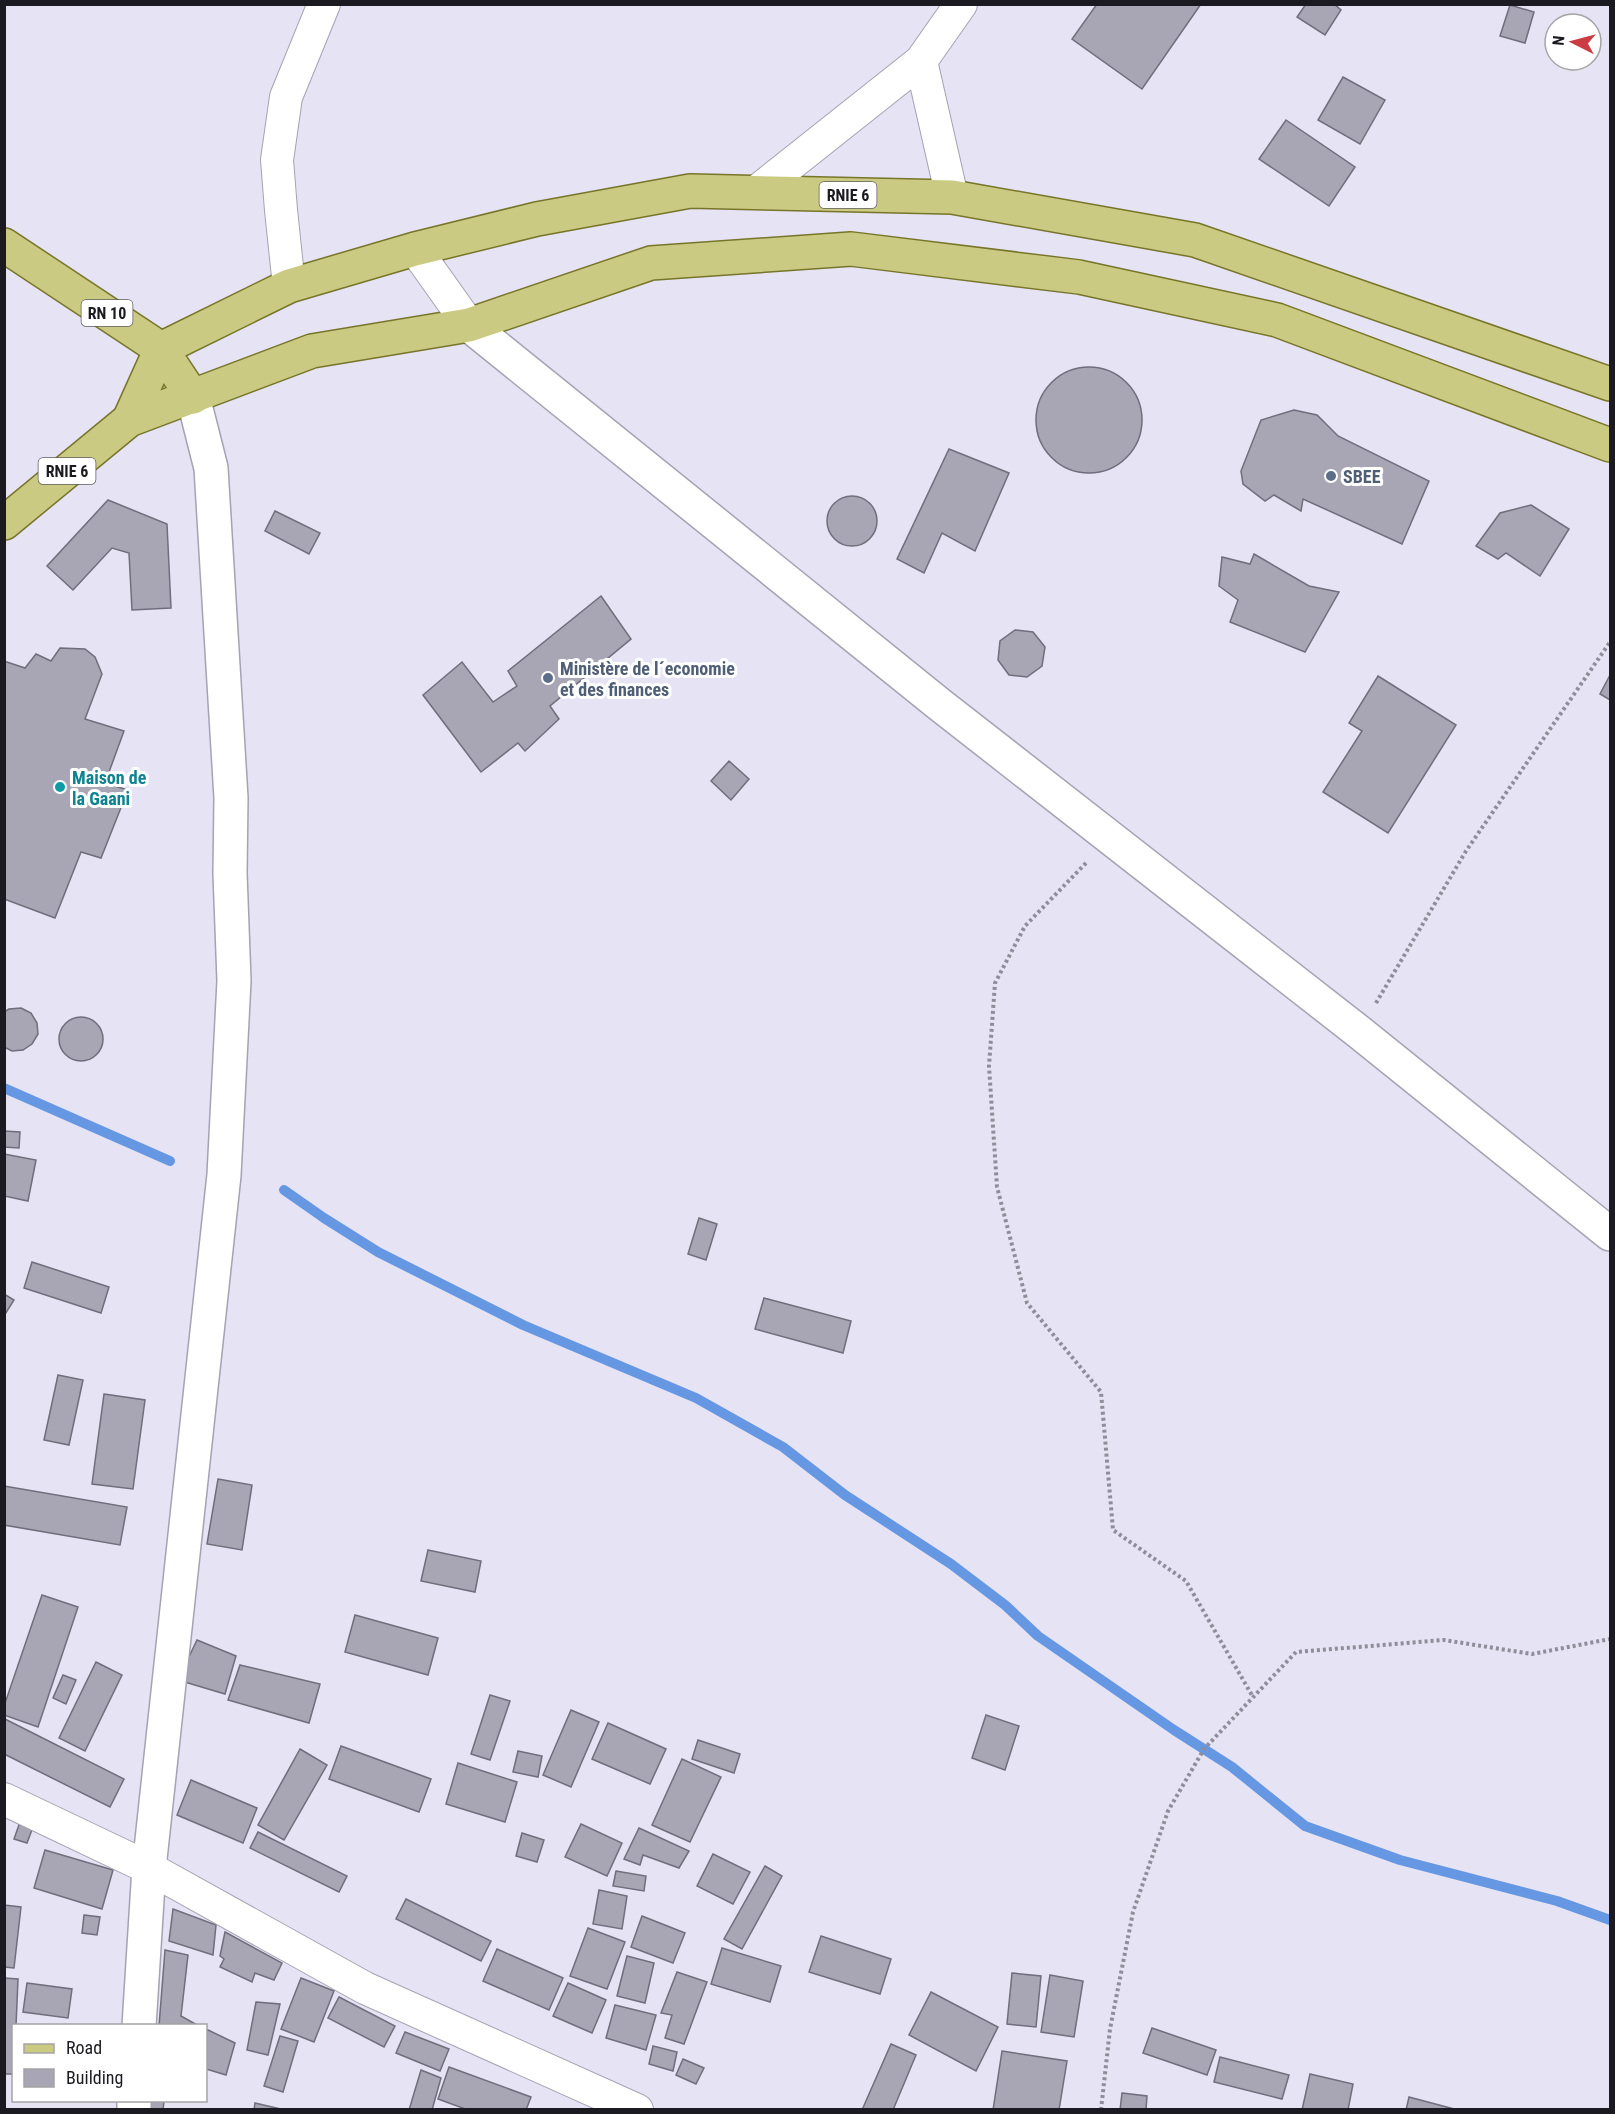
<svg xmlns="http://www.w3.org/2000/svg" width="1615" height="2114" font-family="'Roboto Condensed',sans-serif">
<rect width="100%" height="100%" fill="#e6e3f4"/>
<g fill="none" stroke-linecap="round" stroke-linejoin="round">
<g stroke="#6597e2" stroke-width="10">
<polyline points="4,1088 170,1161"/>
<polyline points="284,1190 324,1218 378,1252 523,1325 696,1398 783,1447 845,1495 951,1564 1005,1605 1038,1636 1174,1730 1232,1767 1305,1826 1400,1860 1557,1901 1610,1920"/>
</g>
</g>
<g fill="#a8a5b5" stroke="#706d7c" stroke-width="1.5">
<polygon points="1097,4 1201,4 1142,89 1072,39"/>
<polygon points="1306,4 1334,4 1341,10 1325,35 1297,17"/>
<polygon points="1510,5 1534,12 1525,43 1500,36"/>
<polygon points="1343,77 1385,100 1360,144 1318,120"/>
<polygon points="1286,120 1355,167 1329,206 1259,159"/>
<circle cx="1089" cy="420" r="53"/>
<polygon points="1294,410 1317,415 1338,436 1429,481 1402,544 1303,499 1301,511 1274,495 1265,501 1243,484 1241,471 1261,420"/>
<polygon points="949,449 1009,473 975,551 942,533 924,573 897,559"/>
<circle cx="852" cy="521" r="25"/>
<polygon points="108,500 167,524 171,608 132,610 129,553 112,548 73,590 47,566"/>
<polygon points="1531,505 1569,529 1540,576 1506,553 1498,559 1476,546 1500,513"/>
<polygon points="275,511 320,533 309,554 265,531"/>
<polygon points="1254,554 1309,586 1339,592 1305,652 1230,622 1238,600 1219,586 1222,557 1250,564"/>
<polygon points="601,596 631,639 550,706 559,719 525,751 518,743 481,772 423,695 462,662 493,702 517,686 508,671"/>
<polygon points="1015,630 1033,632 1045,647 1042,666 1027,677 1009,675 998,660 1000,641"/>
<polygon points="60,648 85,649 95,657 102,674 85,719 124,731 105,783 128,790 101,858 81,852 55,918 4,899 4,661 25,668 36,654 51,661"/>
<polygon points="1610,675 1610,700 1600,694"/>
<polygon points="1378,676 1456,725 1388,833 1323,792 1362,731 1349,723"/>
<polygon points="729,761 749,779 731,800 711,781"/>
<polygon points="21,1008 31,1013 37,1023 38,1034 32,1044 23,1050 12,1051 4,1047 4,1012 9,1009"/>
<circle cx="81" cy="1039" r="22"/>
<polygon points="4,1131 20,1132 19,1148 4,1147"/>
<polygon points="4,1154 36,1160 28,1201 4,1196"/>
<polygon points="699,1218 717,1224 706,1260 688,1254"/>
<polygon points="32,1262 109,1287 101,1313 24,1288"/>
<polygon points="4,1294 14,1300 4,1316"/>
<polygon points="764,1298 851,1321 843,1353 755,1329"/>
<polygon points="58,1375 83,1380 69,1445 44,1440"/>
<polygon points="104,1394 145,1400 133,1489 92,1484"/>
<polygon points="218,1479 252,1485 242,1550 207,1544"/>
<polygon points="4,1486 127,1507 120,1545 4,1525"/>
<polygon points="428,1550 481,1561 475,1592 421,1581"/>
<polygon points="42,1595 78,1607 38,1727 4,1715 4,1706"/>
<polygon points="355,1615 438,1638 428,1675 345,1652"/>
<polygon points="197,1640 236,1656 225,1694 178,1680"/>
<polygon points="96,1662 122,1675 85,1751 59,1738"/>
<polygon points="240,1665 320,1684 309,1723 228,1700"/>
<polygon points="63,1675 76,1680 66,1704 53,1698"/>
<polygon points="490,1695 510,1701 490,1760 471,1754"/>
<polygon points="571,1710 599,1722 571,1787 543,1775"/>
<polygon points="986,1715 1019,1726 1005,1770 972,1758"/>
<polygon points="5,1719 124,1779 110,1807 4,1754"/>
<polygon points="608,1723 666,1749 650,1784 592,1759"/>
<polygon points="698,1740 740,1754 734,1773 692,1759"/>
<polygon points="341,1746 431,1779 419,1812 329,1779"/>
<polygon points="300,1749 327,1765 284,1840 258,1825"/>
<polygon points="518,1751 542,1756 538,1777 513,1772"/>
<polygon points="682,1759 721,1777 690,1842 652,1825"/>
<polygon points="458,1763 517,1782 505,1822 446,1804"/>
<polygon points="191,1780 257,1808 243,1843 177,1815"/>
<polygon points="20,1822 33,1827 27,1843 14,1839"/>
<polygon points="581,1824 622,1843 607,1876 565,1857"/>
<polygon points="639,1828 689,1851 679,1868 643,1855 640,1865 624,1859"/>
<polygon points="258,1832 347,1876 339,1892 250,1848"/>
<polygon points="522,1833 544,1840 537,1862 516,1856"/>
<polygon points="45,1850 113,1870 102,1909 34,1888"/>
<polygon points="713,1854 750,1872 733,1904 697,1886"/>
<polygon points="765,1866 782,1876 742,1949 724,1939"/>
<polygon points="616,1871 646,1876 644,1891 613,1886"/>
<polygon points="599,1890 627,1896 622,1929 593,1924"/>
<polygon points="406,1899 491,1941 481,1961 396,1919"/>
<polygon points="4,1905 21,1907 14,1968 4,1967"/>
<polygon points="173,1909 216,1925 213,1955 169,1941"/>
<polygon points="84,1915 100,1917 97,1935 82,1933"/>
<polygon points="642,1916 685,1933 673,1963 631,1947"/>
<polygon points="588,1928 625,1942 607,1989 570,1976"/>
<polygon points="225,1932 282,1963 274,1980 255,1973 252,1982 220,1967 224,1959 220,1956"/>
<polygon points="821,1936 891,1959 880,1994 809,1972"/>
<polygon points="722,1948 781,1966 770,2002 711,1984"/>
<polygon points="497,1949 563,1978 549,2010 483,1981"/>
<polygon points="165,1950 188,1955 181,2016 199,2026 159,2026"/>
<polygon points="627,1956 654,1963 645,2003 617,1996"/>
<polygon points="677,1972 707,1982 684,2044 665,2038 672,2015 661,2013"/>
<polygon points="1012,1973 1041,1976 1036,2027 1007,2024"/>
<polygon points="1050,1975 1083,1981 1074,2037 1041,2032"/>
<polygon points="4,1978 18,1979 16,2026 14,2026 13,2074 4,2074"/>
<polygon points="301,1978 334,1991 314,2042 281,2029"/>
<polygon points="27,1983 72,1989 68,2018 23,2012"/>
<polygon points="568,1983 606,2000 592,2033 553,2016"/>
<polygon points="931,1992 998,2027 976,2071 909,2035"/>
<polygon points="339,1997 395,2026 384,2047 328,2018"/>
<polygon points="256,2002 280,2004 268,2055 247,2050"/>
<polygon points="615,2005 656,2015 646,2050 606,2038"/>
<polygon points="1152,2028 1216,2050 1207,2075 1143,2053"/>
<polygon points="206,2029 235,2043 226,2075 206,2069"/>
<polygon points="405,2032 449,2049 440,2071 396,2053"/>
<polygon points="280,2036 298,2041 283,2092 264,2086"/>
<polygon points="891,2044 916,2055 893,2110 862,2110"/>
<polygon points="653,2046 677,2052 673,2071 649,2064"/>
<polygon points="1002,2051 1067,2061 1059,2110 993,2110"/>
<polygon points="1220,2057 1289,2075 1282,2099 1214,2082"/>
<polygon points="683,2059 704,2068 696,2084 676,2075"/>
<polygon points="449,2067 531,2097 526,2110 468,2110 438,2099"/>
<polygon points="421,2070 441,2078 432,2110 409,2110"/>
<polygon points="1310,2074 1353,2084 1348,2110 1302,2110"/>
<polygon points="1122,2093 1147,2096 1146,2110 1120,2110"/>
<polygon points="1409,2097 1458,2110 1406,2110"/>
<polygon points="146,2100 164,2101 163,2110 145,2110"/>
<polygon points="255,2103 285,2110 254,2110"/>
</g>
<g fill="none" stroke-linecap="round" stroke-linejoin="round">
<defs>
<g id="minor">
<polyline points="921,61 952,197"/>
<polyline points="756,192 921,61 961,4"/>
<polyline points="415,249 469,325"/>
<polyline points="289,286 281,210 277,160 286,97 324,4"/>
<polyline points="4,1799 149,1868 365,1988 637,2110"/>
</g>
<g id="tertiary">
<polyline points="469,325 939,704 1359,1032 1610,1234"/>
<polyline points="139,2026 149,1868 224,1175 234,981 230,873 231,798 211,468 193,397"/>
<polyline points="134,2110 134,2100"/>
</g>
<g id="primary">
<polyline points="4,245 161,349 193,397"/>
<polyline points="129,420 161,349 289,286 415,249 537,219 690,191 952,197 1195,240 1610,384"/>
<polyline points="4,523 129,420 312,351 469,325 651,263 851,249 1079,277 1277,320 1610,445"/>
</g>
</defs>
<use href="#minor" stroke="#a5a2b2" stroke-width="34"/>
<use href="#tertiary" stroke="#a5a2b2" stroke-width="36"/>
<use href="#primary" stroke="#777529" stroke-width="36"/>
<g stroke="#8f8d99" stroke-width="4" stroke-dasharray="3 3" stroke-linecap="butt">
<polyline points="1086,863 1025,926 995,983 989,1066 997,1187 1027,1303 1101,1392 1113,1530 1186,1581 1253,1697"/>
<polyline points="1376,1003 1466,851 1610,642"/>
<polyline points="1101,2110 1110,2029 1133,1912 1168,1811 1204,1749 1296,1652 1444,1640 1532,1654 1610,1639"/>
</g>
<use href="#minor" stroke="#fff" stroke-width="32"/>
<use href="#tertiary" stroke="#fff" stroke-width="33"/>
<use href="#primary" stroke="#cbca82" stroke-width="33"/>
</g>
<g fill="#5c6f8a" stroke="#fff" stroke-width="2">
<circle cx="1331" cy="476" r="6"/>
<circle cx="548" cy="678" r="6"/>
</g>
<circle fill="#0f9aa8" stroke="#fff" stroke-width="2" cx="60" cy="787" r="6"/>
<g text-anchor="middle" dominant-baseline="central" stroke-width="6" stroke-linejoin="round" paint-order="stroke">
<g fill="#fff" stroke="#5f5f63" stroke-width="1.5">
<rect x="819.5" y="182" width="57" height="26" rx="4.5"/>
<rect x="81.5" y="300" width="51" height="26" rx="4.5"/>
<rect x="38.5" y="458" width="57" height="26" rx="4.5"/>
</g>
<g font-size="16" font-weight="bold" fill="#1b1a20">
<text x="848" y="195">RNIE 6</text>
<text x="107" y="313">RN 10</text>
<text x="67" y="471">RNIE 6</text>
</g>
<g font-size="18" font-weight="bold" fill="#4e5e75" stroke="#fff" text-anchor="start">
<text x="1343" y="476">SBEE</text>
<text x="560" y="668">Ministère de l´economie<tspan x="560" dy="21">et des finances</tspan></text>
</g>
<g font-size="18" font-weight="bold" fill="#0d838f" stroke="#fff" text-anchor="start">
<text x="72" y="777">Maison de<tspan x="72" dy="21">la Gaani</tspan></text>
</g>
</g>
<rect width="1615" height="2114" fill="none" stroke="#1b1a20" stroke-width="12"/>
<rect x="12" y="2024" width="195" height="78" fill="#ffffff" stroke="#a4a3a6" stroke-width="1.5"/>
<rect x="24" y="2044" width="30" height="9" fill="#cbca82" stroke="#a4a3a6" stroke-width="1.5"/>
<text x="66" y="2054" font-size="18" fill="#1b1a20">Road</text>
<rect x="24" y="2069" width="30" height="18" fill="#a8a5b5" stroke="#a4a3a6" stroke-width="1.5"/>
<text x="66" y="2084" font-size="18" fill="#1b1a20">Building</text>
<g transform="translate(1573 42) rotate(276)"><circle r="28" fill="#ffffff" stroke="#a4a3a6" stroke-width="1.5"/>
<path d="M0-4.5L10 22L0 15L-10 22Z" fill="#cb3b42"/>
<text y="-9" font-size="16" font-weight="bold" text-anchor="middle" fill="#1b1a20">N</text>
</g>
</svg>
